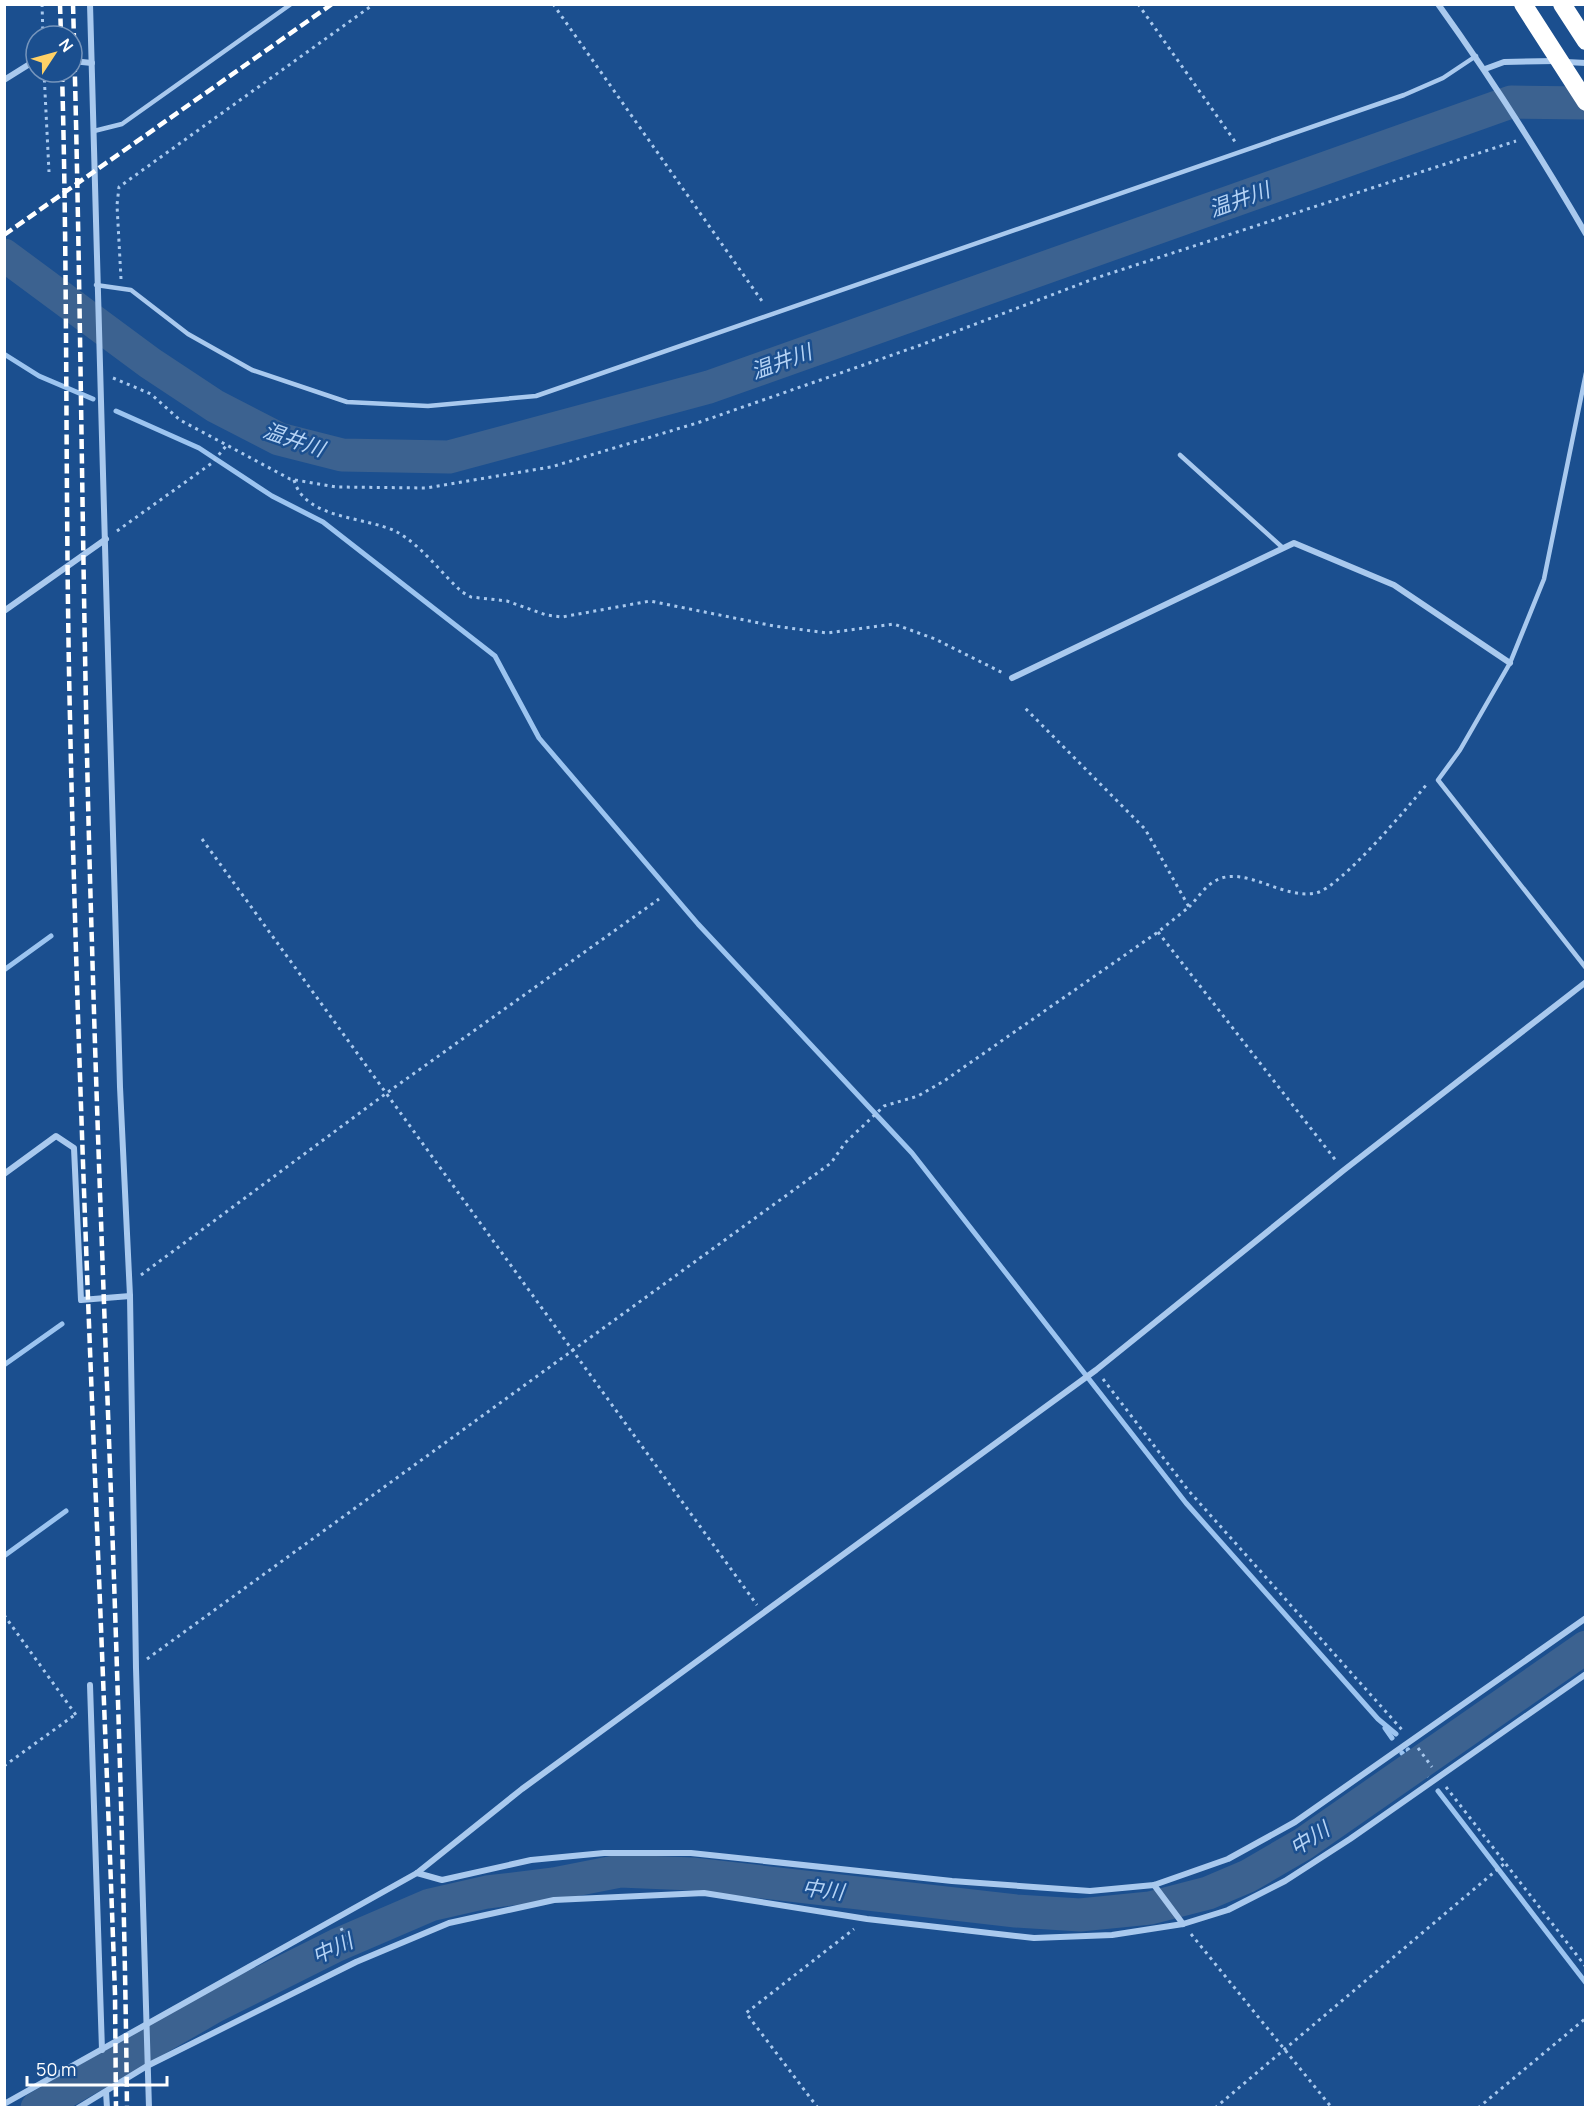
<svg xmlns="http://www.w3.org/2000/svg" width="1590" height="2112" font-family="Manrope,'Noto Sans JP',sans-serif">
<rect width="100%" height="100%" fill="#1b4f8f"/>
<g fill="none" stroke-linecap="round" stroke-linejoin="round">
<g stroke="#9cc4f0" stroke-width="5">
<polyline points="4,354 39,376 93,399"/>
<polyline points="116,411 199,448 272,496 323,522 495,656 539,738 698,924 912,1153 1186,1503 1378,1719 1396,1734"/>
<polyline points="4,970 51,936"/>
<polyline points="4,1365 62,1324"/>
<polyline points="4,1556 66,1511"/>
<polyline points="1385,1728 1392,1738"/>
<polyline points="1408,1750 1427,1775"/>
<polyline points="1402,1753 1413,1768"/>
<polyline points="1438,1791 1586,1983"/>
</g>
<g stroke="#3c6290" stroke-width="33">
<polyline points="4,255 150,363 215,406 279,439 342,455 449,457 709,387 1511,102 1586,103"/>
<polyline points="37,2108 215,2006 337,1945 430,1905 487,1892 554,1884 620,1871 692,1874 1016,1911 1080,1915 1150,1908 1208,1893 1248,1876 1303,1844 1586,1647"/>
</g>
<g stroke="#a9c9ee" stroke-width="3" stroke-dasharray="3 4.5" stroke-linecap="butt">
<polyline points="42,4 43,36"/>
<polyline points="553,4 764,304"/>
<polyline points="1138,4 1236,143"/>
<polyline points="44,72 49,172"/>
<polyline points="121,279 117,205 119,187 374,4"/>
<polyline points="113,378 151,394 180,420 290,479 336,487 426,488 551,467 697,423 918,346 1096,278 1516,141"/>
<path d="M294 480C305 520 366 516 397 532 422 546 441 573 462 592L471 597 507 601 546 615 562 617 650 601 774 626 827 633 894 624 935 639 1003 673"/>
<polyline points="117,531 212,463 226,446"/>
<polyline points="202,839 757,1605"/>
<path d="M1189 907C1197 899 1205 886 1215 881 1244 864 1282 900 1316 893 1341 887 1408 807 1427 784"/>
<polyline points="1158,932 1337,1162"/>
<polyline points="141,1275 388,1092 659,899"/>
<polyline points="1103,1379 1188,1490 1404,1732"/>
<polyline points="4,1615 76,1715"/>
<polyline points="147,1659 831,1163 845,1143 884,1106 918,1096 944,1081 1158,932 1189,907 1145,829 1024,707"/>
<polyline points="1418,1748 1432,1767"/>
<polyline points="4,1766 76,1714"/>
<polyline points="1446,1787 1586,1967"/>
<polyline points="341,1928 352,1952"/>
<polyline points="1191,1934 1332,2108"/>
<polyline points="818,2108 746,2013 854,1929"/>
<polyline points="1215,2108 1505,1863"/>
<polyline points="1478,2108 1586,2018"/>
</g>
<g stroke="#a9c9ee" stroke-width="4.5">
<polyline points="94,131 122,124 291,4"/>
<polyline points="96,285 131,290 188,334 252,370 347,402 428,406 536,396 1404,95 1443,78 1476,56"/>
<polyline points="1586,373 1544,579 1510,663 1460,750 1438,780 1586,968"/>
<polyline points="1180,455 1283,548"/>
</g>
<g stroke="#a9c9ee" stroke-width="6">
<polyline points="90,4 120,1087 130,1296 136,1668 149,2108"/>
<path d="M1438 4C1492 79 1540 155 1586 234"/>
<polyline points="72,61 92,63"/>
<polyline points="1566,62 1586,63"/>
<polyline points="1485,69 1504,62 1555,61"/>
<polyline points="4,80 36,60"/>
<polyline points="4,611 106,539"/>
<polyline points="1012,678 1294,543 1394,585 1510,663"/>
<polyline points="4,1174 56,1136 74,1148 81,1300 130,1296"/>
<polyline points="90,1685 102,2050"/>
<polyline points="417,1873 442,1880 531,1860 604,1853 691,1853 952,1881 1090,1891 1154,1885 1228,1859 1295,1822 1586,1618"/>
<polyline points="1154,1885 1183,1924"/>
<polyline points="106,2092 107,2108"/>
<polyline points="4,2104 417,1873 522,1789 1096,1370 1344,1170 1586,982"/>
<polyline points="78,2108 147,2066 356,1962 449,1923 554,1900 704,1893 867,1919 1034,1938 1112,1935 1183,1924 1228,1910 1285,1881 1350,1839 1586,1674"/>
</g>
<g stroke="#fff" stroke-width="18">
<polyline points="1523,4 1586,102"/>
<polyline points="1562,4 1586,41"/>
</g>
<g stroke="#fff" stroke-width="4.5" stroke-dasharray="10 4.5" stroke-linecap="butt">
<polyline points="60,4 61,36"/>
<path d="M73 4C82 318 82 632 92 945 103 1333 123 1720 127 2108"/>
<path d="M62 72C68 288 65 504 70 719 79 1144 100 1569 115 1994L116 2108"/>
<polyline points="4,235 332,4"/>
</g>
</g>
<g text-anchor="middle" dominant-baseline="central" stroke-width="5" stroke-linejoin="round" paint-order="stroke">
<g font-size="21" font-style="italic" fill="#b5d3f5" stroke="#1b4f8f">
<text transform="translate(1239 199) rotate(-20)">温井川</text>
<text transform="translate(781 361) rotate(-20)">温井川</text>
<text transform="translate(294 439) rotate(19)">温井川</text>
<text transform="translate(1309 1838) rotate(-32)">中川</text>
<text transform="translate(823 1889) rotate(7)">中川</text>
<text transform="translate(332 1948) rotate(-25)">中川</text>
</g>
</g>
<rect width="1590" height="2112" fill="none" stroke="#ffffff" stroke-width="12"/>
<g transform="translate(54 54) rotate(54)"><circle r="28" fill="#1b4f8f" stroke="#7695bc" stroke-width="1.5"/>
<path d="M0-4.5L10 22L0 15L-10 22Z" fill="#ffd166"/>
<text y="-9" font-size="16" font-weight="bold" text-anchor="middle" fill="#ffffff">N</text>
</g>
<path d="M27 2076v9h140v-9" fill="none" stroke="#ffffff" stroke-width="3"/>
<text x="36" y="2076" font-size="18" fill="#ffffff" stroke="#1b4f8f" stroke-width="4.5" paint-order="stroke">50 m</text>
</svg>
